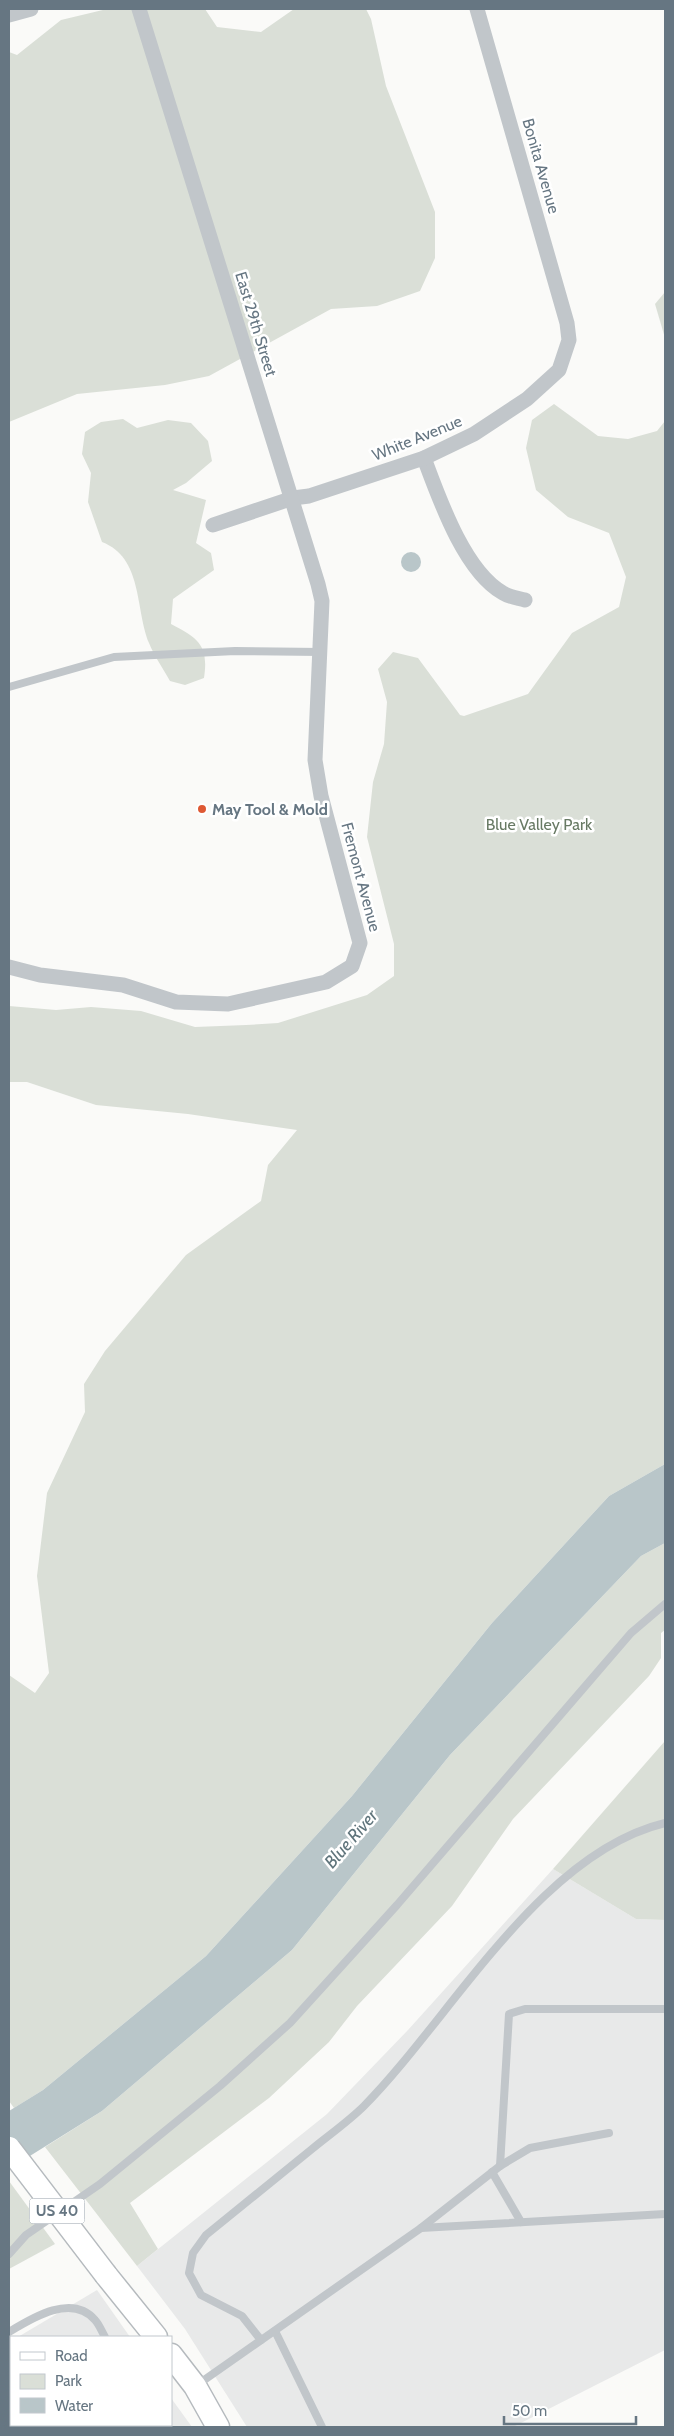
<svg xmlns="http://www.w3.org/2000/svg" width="674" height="2436" font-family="Cabin,sans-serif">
<rect width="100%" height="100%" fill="#fafaf8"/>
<g fill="#e8e9e9">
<polygon points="553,1869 636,1919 665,1920 665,2350 513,2427 247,2427 185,2329 137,2266 327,2114 408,2030"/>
<polygon points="97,2290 130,2337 18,2337"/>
<polygon points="11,2341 11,2425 171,2425 171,2398 192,2427 9,2427 9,2343"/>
</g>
<g fill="#dadfd7">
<polygon points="107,9 205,9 217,27 261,32 294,9 366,9 371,19 386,86 435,212 435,258 420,291 377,306 331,309 209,376 165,385 77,394 9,422 9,52 17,55 61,20"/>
<polygon points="665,292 665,338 655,304"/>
<polygon points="554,404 598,436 628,439 657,431 665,421 665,1464 609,1496 492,1623 352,1796 206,1956 43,2090 14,2108 9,2101 9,1675 35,1693 49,1673 37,1576 47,1493 85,1412 84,1384 105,1351 186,1255 261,1201 268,1165 297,1130 188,1114 96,1105 27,1082 9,1082 9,1006 56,1010 91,1007 141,1011 195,1027 246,1025 278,1023 367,995 394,976 394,944 367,837 373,782 384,744 387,702 378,669 393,652 418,658 460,715 464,716 528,694 572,633 619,607 626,577 609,533 568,517 536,490 526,448 532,420"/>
<path d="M123 419 137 428 168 420 191 423 208 441 212 461 186 483 173 490 206 500 196 543 211 553 214 570 173 599 171 624C198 638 209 645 204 678L185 685 170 681C163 668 154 656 149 643 135 608 143 558 102 542L88 502 91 473 82 454 85 432 101 422Z"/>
<polygon points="665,1543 665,1630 661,1633 661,1658 649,1676 513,1819 452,1906 357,2006 329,2042 269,2098 130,2203 158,2249 137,2266 45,2147 102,2111 292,1950 450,1755 641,1556"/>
<polygon points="665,1741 665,1920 636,1919 553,1869"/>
<polygon points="9,2181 55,2244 9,2269"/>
</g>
<g fill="#b9c6c9">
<circle cx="411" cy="562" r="10"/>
<polygon points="665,1464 665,1543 641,1556 450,1755 292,1950 102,2111 9,2169 9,2111 43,2090 206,1956 352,1796 492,1623 609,1496"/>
</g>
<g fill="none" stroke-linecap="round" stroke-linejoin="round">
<defs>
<g id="primary">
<polyline points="106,2275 156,2337"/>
<polyline points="171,2355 195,2386 218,2427"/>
</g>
</defs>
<use href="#primary" stroke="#b5babe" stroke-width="25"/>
<g stroke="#c1c6ca" stroke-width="8">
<polyline points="9,687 114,657 235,651 321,652"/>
<polyline points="500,2166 509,2014 525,2009 665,2009"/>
<polyline points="492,2172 521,2222"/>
<polyline points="421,2228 500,2166 530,2148 609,2133"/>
<polyline points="9,2254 26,2235 100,2184 220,2086 290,2023 397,1905 631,1633 665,1604"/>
<polyline points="275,2331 322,2427"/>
<path d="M9 2332C32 2318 72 2293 95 2320 99 2324 102 2332 105 2337"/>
<path d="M261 2340 242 2316 201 2295 189 2273 193 2253 206 2235C242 2206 277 2177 312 2149 329 2135 349 2121 364 2106 451 2018 540 1853 665 1823"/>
<polyline points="197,2385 421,2228 665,2214"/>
<polyline points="108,2425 108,2427"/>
</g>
<g stroke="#c1c6ca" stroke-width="15">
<polyline points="9,15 31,9"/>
<path d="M424 458C439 498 464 571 503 593 509 597 518 598 525 600"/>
<polyline points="213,525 293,498 309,496 424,458 474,434 527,399 559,370 569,340 567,323 477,9"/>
<polyline points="9,967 40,975 123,985 176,1002 228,1004 326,982 352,966 360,943 321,796 315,760 322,601 318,584 139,9"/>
</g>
<use href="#primary" stroke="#fff" stroke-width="22"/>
<defs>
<polyline id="primary-bridge" points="9,2148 106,2275"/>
</defs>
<use href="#primary-bridge" stroke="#b5babe" stroke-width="25" stroke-linecap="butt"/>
<use href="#primary-bridge" stroke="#fff" stroke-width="22"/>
</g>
<circle fill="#de5833" stroke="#fff" stroke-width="2" cx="202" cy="809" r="5"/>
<g text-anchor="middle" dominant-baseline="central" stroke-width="5" stroke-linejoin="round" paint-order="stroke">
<rect fill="#fff" stroke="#949fa8" stroke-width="1" x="29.5" y="2198.5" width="55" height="25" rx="4"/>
<g font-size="15" font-weight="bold" fill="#667682">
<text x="57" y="2211">US 40</text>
</g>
<g font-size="16" fill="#667682" stroke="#fff">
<text transform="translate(541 166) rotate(74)">Bonita Avenue</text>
<text transform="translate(256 324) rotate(73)">East 29th Street</text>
<text transform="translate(417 438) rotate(-22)">White Avenue</text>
<text transform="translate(361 877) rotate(75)">Fremont Avenue</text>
</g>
<g font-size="16" font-weight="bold" fill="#667682" stroke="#fff" text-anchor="start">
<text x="212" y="809">May Tool &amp; Mold</text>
</g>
<g font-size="16" fill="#687a64" stroke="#fff">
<text x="539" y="824">Blue Valley Park</text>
</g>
<g font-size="18" font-style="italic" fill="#60757c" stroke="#fff">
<text transform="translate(351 1839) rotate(-49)">Blue River</text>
</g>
</g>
<rect width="674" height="2436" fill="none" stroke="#667682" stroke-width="20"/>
<rect x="10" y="2336" width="162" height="90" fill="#ffffff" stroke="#c2c8cd"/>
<rect x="20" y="2352" width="25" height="8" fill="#ffffff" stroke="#c2c8cd"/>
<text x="55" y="2361" font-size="15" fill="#667682">Road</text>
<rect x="20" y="2374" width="25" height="15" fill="#dadfd7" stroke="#c2c8cd"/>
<text x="55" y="2386" font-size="15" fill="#667682">Park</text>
<rect x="20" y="2398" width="25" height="15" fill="#b9c6c9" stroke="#c2c8cd"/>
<text x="55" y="2411" font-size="15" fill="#667682">Water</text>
<path d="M504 2416v8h132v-8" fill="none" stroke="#667682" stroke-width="2.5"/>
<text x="512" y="2416" font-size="15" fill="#667682" stroke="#ffffff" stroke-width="4" paint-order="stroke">50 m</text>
</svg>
